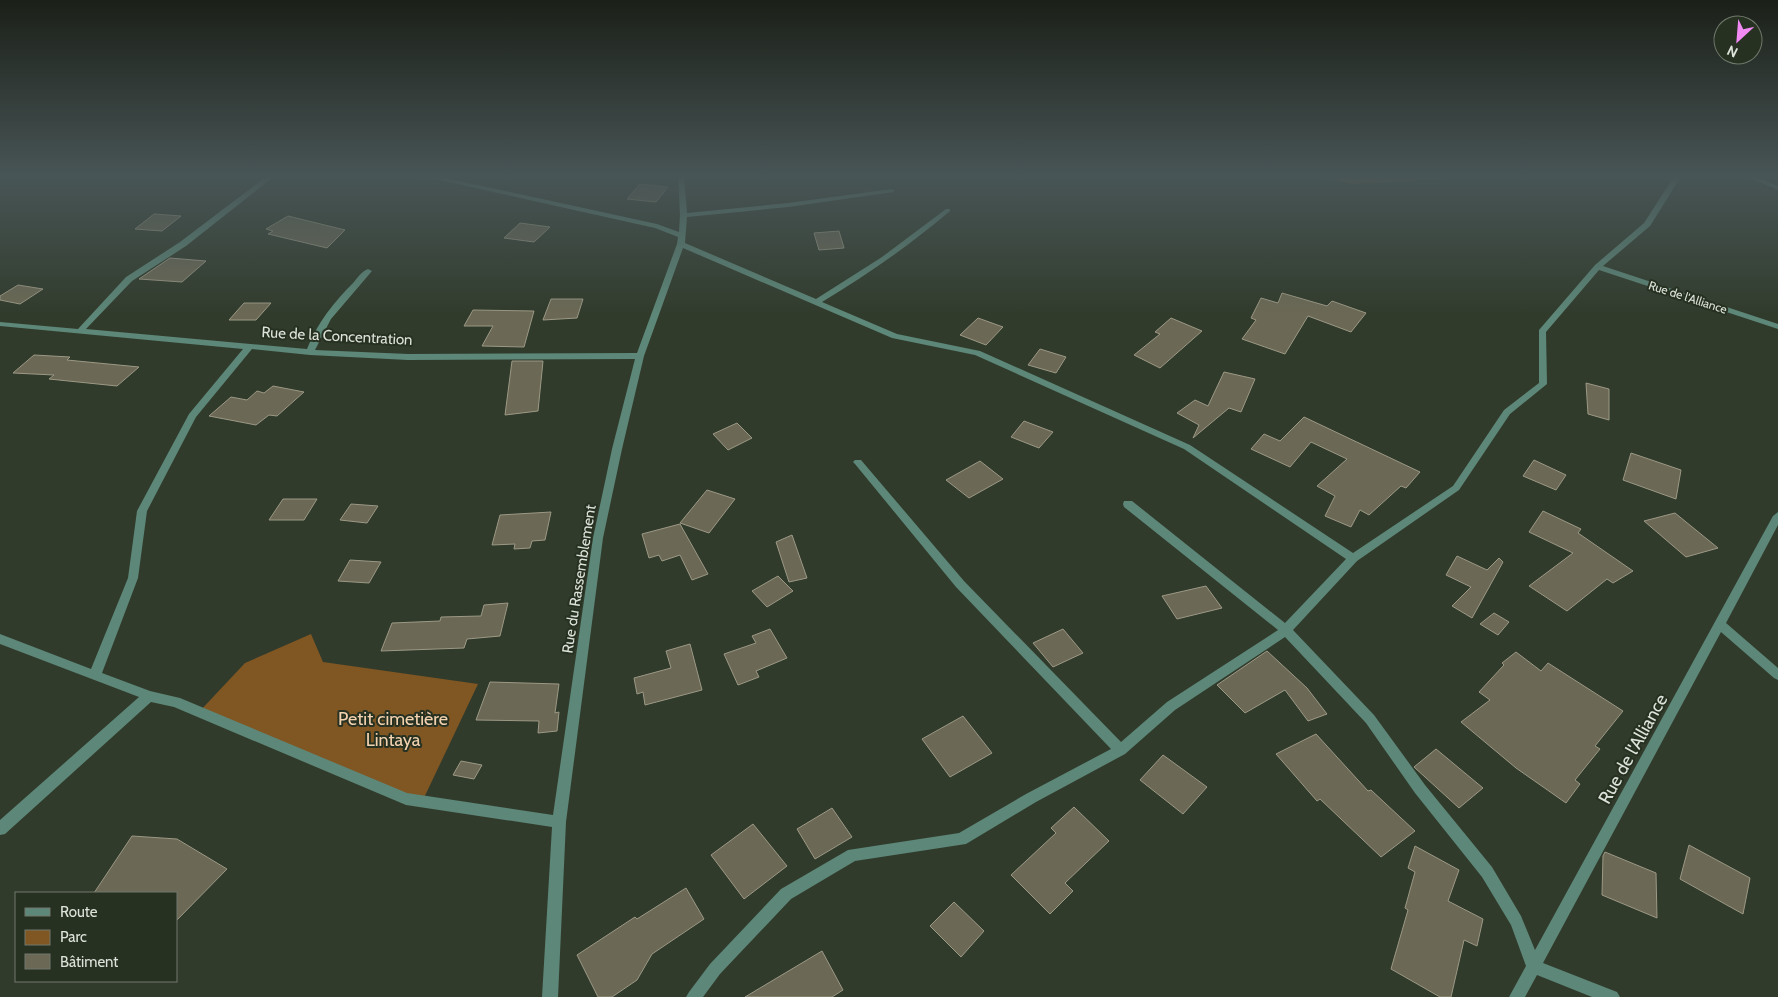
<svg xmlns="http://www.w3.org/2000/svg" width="1778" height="997" font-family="Cabin,sans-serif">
<rect width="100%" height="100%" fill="#313b2c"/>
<g fill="#805623">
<polygon points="1319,175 1448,175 1442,179 1351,184"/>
<polygon points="311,634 323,662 478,684 422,802 199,712 245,663"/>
</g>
<g fill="#6b6955" stroke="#9c9985">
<polygon points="640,184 668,187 656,202 627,199"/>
<polygon points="154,214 181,216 162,231 135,229"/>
<polygon points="288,216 345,230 327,248 268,234 273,231 266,229"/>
<polygon points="520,223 550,227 534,242 504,238"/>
<polygon points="839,231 844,248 819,250 814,233"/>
<polygon points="170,258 206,261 182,282 139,279"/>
<polygon points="18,285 43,289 20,304 0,300 0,296"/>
<polygon points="1282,293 1327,306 1332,301 1366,313 1351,332 1308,316 1285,354 1242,339 1256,320 1251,318 1261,298 1278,303"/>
<polygon points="551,299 583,299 577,318 543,320"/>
<polygon points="244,303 271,303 256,320 229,320"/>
<polygon points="473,310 534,311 524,347 482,346 493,326 464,326"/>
<polygon points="978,318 1003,327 986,345 960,335"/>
<polygon points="1171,318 1202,331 1160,368 1134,355 1160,334 1155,332"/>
<polygon points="1040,349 1066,357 1056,373 1028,365"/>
<polygon points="34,355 70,357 67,360 139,367 117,386 49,379 54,375 13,373"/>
<polygon points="512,361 543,361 538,411 505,415"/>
<polygon points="1224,372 1255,379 1241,412 1229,408 1193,438 1199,425 1177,413 1195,400 1208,406"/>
<polygon points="1586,383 1609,389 1609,420 1588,414"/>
<polygon points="273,386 304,392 277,416 269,415 256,425 209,416 231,397 247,400 257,391 264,393"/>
<polygon points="1304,417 1420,472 1406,488 1401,486 1369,515 1360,510 1351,527 1325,516 1335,496 1317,486 1347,459 1311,442 1290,467 1251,449 1264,434 1280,441"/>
<polygon points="1024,421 1053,432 1039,448 1011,437"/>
<polygon points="737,423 752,438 728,450 713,434"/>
<polygon points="1631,453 1681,470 1676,499 1623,480"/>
<polygon points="1534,460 1566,475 1556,490 1523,476"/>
<polygon points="980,461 1003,479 969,498 946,480"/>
<polygon points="707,490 735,499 709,533 680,523"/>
<polygon points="283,499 317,499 304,520 269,520"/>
<polygon points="351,504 378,506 367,523 340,520"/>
<polygon points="1543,511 1581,529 1578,533 1633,571 1613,583 1607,579 1567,611 1529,586 1573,553 1529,532"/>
<polygon points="551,512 545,540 532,541 530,548 514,549 515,544 492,545 500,515"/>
<polygon points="1675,513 1718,548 1686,557 1644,521"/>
<polygon points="680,524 708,574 692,580 680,555 662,561 659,555 649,558 642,534"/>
<polygon points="792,535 807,578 789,582 776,542"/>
<polygon points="1457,556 1487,570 1499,558 1503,562 1472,618 1452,606 1471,587 1446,575"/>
<polygon points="350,560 381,562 369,583 338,581"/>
<polygon points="778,576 793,591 767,607 752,591"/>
<polygon points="1206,586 1222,608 1177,619 1162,596"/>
<polygon points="508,603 500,636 467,639 464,648 381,651 392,623 440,621 441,617 481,616 484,605"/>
<polygon points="1494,613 1509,622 1498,635 1480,624"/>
<polygon points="770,629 787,658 756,671 759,677 738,685 724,654 756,643 752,636"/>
<polygon points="1063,629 1083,653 1053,667 1033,643"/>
<polygon points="690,644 702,690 645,705 643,692 637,694 634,678 671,668 666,651"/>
<polygon points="1267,651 1307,688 1327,714 1308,721 1285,690 1245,713 1217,685"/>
<polygon points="1516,652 1541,671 1548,663 1623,711 1595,746 1600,749 1575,780 1580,784 1566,803 1516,768 1461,722 1490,700 1479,692 1504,665 1502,663"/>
<polygon points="490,682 559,684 555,713 559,712 557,731 538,733 539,721 476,720"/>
<polygon points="963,716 992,753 950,777 922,739"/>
<polygon points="1316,734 1368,791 1371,790 1415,831 1381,857 1320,799 1317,801 1276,754"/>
<polygon points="1436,749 1483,788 1459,808 1414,767"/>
<polygon points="1163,755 1207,787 1183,814 1140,780"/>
<polygon points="461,761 482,765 474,779 453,775"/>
<polygon points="1074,807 1109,841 1065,883 1073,891 1050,914 1011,875 1056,833 1051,828"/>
<polygon points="832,808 852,837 815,859 797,829"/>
<polygon points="753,824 787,866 744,899 711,855"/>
<polygon points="132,836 177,839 227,869 176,921 176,893 94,893"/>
<polygon points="1689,845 1750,878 1743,914 1680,879"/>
<polygon points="1415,846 1459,870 1448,901 1483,919 1477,946 1464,940 1451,997 1440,997 1391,969 1408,910 1405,908 1415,872 1408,868"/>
<polygon points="1605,852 1656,873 1657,918 1602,895 1603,856"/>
<polygon points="686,888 704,919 652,954 637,980 612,997 598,997 577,955 635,917 637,919"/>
<polygon points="954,902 984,931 961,957 930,926"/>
<polygon points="822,951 843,990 832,997 745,997"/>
</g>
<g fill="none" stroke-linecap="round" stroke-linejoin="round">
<g fill="#5d8778" fill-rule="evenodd">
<path d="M268 175H276L186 246 132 281 86 329 307 349C317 323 334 302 354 282 358 277 362 271 368 269L372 271 331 319 315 350 408 354 637 353 677 244 678 237 655 228 417 175H432L657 224 679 232 680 215 678 175H684L687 213 788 203 892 189 894 190V192L788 207 687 217 685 243 816 299 882 257 946 209H950V211C910 245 867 275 822 302L897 334 980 351 1190 445 1353 553 1453 486 1504 410 1539 383V330L1595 265 1644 223 1675 175H1682L1650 226 1603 266 1778 324V329L1599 270 1546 332 1547 384 1510 414 1459 490 1357 561 1293 630 1374 715 1425 785 1492 867 1521 916 1535 950 1773 516 1778 512V525L1726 623 1778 668V680L1774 678 1721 632 1543 963 1617 992 1620 997H1592L1537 975 1525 997H1509L1526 966 1511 925 1482 877 1415 793 1366 723 1285 637 1175 710 1125 754 1036 802 966 844 855 861 791 899 720 974 703 997H686L689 992 710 964 781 889 848 850 959 833 1026 794 1111 749 956 587 855 464 853 462 855 460H861L964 581 1121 742 1167 702 1278 630 1124 507 1123 504 1124 501H1132L1285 623 1346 559 1184 449 975 355 892 338 683 248 644 356 622 449 603 538 566 822 558 997H542L552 827 406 805 174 707 151 702 5 834 0 835V820L139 697 0 644V634L91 669 128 578 137 511 189 414 243 349 0 326V322L78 329 126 277 180 242ZM252 349 310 355 408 360 635 359 612 449 593 538 553 815 407 793 180 698 150 691 102 673 138 578 147 511 196 417Z"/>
<polygon points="1743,175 1753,175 1778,186 1778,190"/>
</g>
</g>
<linearGradient id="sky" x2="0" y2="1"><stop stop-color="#1b2018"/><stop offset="0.56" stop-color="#485556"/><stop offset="1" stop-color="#485556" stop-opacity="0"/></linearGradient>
<rect width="1778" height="315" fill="url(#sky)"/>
<g text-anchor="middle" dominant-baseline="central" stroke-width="4" stroke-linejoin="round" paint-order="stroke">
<g font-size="12" fill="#dde3da" stroke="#273122">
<text transform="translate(1688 297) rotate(18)">Rue de l'Alliance</text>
</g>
<g font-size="15" fill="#dde3da" stroke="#273122">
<text transform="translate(337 336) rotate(3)">Rue de la Concentration</text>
<text transform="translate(579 579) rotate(-81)">Rue du Rassemblement</text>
</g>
<g font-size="18" fill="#f3d2af" stroke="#273122">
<text x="393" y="719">Petit cimetière<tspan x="393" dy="21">Lintaya</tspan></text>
</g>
<g font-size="18" fill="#dde3da" stroke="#273122">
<text transform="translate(1633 749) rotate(-61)">Rue de l'Alliance</text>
</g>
</g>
<rect x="15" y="892" width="162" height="90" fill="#273122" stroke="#70786c"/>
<rect x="25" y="908" width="25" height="8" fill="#5d8778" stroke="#70786c"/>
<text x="60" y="917" font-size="15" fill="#dde3da">Route</text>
<rect x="25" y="930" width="25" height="15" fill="#805623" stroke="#70786c"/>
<text x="60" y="942" font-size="15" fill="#dde3da">Parc</text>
<rect x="25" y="954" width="25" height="15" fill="#6b6955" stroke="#70786c"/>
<text x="60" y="967" font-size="15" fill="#dde3da">Bâtiment</text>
<g transform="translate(1738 40) rotate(206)"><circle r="24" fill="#273122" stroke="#70786c"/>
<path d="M0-4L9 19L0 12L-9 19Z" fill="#f28af3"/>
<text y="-8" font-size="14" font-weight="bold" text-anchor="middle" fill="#dde3da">N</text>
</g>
</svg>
